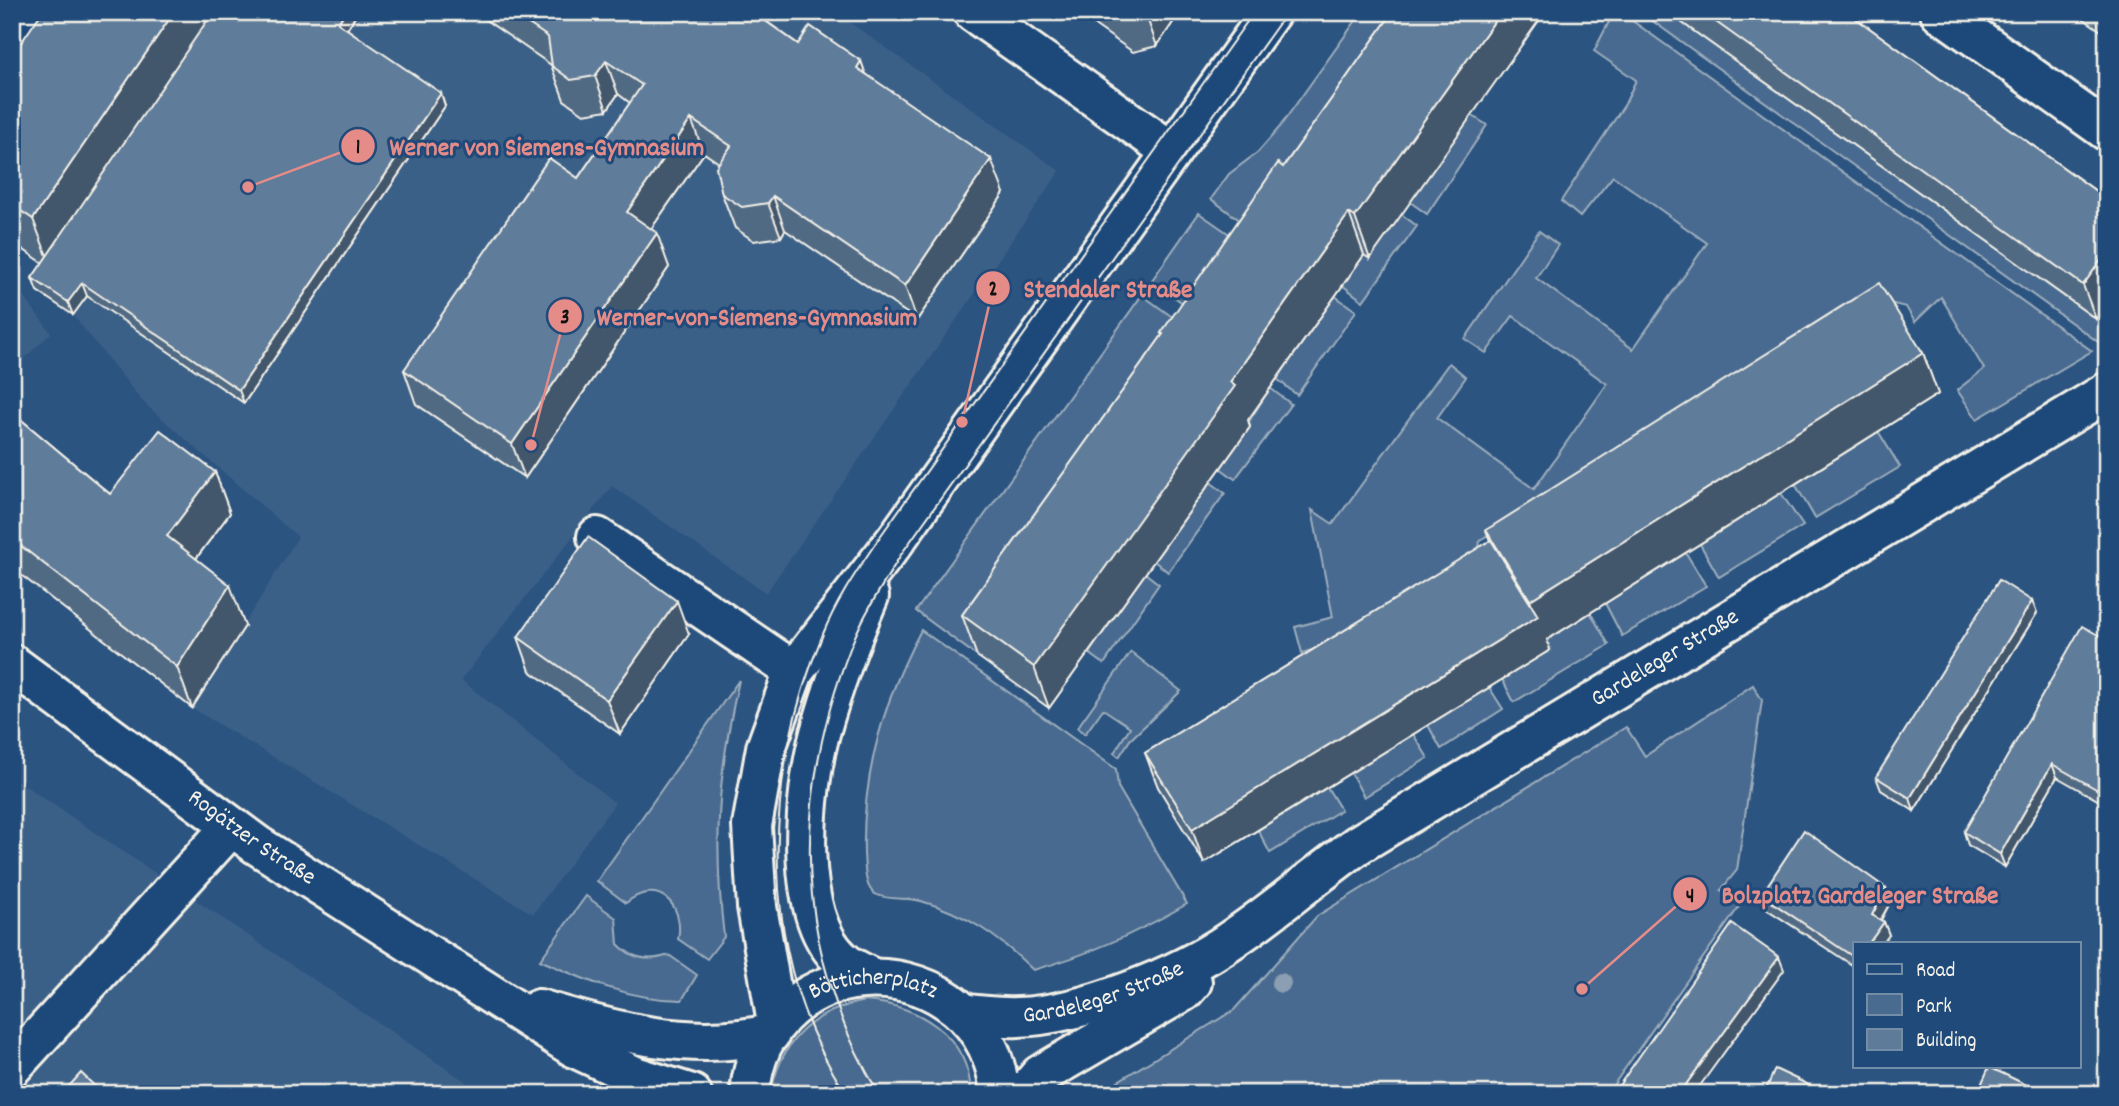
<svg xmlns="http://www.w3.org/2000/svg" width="2119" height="1106" font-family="Dekko,sans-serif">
<rect width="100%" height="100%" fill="#2c5481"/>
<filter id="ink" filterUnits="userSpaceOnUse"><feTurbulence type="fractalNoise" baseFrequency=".0143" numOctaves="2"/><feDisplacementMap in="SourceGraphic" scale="14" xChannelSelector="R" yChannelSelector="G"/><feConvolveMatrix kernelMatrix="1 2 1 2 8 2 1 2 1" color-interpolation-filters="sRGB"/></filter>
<g filter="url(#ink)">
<g fill="#3b6088">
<polygon points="227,12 835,12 1060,171 766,593 612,486 461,680 615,803 533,914 192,708 298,537 143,402 73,315 37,291"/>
<polygon points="12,281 51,333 12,370"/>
<polygon points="12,777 484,1094 12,1094"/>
</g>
<g fill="#496b90" stroke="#9eaebc" stroke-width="2">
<polygon points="1362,12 1437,12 1267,240 1211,199 1229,174 1258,152 1279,128"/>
<polygon points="1614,12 1620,12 2092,351 1977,419 1957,390 1984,369 1941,297 1915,322 1906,307 1873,299 1480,540 1477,562 1344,640 1302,653 1295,627 1333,617 1312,510 1333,524 1449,363 1466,377 1437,418 1534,489 1607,384 1513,316 1486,353 1465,339 1539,231 1558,245 1536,278 1633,349 1707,243 1613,176 1580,217 1561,201 1625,104 1636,80 1594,51"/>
<polygon points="1640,12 1667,12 2095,318 2107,303 2107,341 2101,344"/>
<polygon points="1471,115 1487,125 1427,214 1410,202"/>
<polygon points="1199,213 1258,254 1209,323 1152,280"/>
<polygon points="1401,214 1417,226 1363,301 1342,285 1364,255 1370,258"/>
<polygon points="1142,295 1200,337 977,656 916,611"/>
<polygon points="1335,296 1356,311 1297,395 1277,379"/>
<polygon points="1270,388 1291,404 1235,479 1220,468"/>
<polygon points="1878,431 1900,467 1815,518 1795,484"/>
<polygon points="1210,482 1225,493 1168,572 1154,561"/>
<polygon points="1781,493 1803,526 1719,577 1700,544"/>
<polygon points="1686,553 1706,586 1622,636 1605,603"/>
<polygon points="1145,573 1159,584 1104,664 1089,653"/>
<polygon points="1590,612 1609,645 1514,702 1502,679 1550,650 1545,641"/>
<path d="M921 630 1116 769 1118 787 1187 904C1137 933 1089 955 1033 970 999 937 967 914 921 901 907 897 887 901 875 894 864 887 865 865 864 854 862 775 884 699 921 630Z"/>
<polygon points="1131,652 1181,691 1130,740 1119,757 1114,753 1130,727 1103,709 1085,734 1077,728"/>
<path d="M739 680C718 773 713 841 724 937L707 959 678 939C685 904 657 877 626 903L597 881Z"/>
<polygon points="1753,685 1762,700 1737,870 1721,890 1741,904 1607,1094 1097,1094 1234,1010 1317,916 1626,727 1645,756"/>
<polygon points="1489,687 1503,709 1441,749 1428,725"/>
<polygon points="1413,734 1428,758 1364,797 1351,773"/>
<polygon points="1327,787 1341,810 1270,853 1258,830"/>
<path d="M586 896 616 918 618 944C632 959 649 962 669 955L697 975 682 1000C631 1000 586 981 540 960Z"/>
<path d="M865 1001C917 1005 969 1034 971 1094H771C780 1041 813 1011 865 1001Z"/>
</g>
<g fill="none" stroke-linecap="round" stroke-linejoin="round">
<defs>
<g id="minor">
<polyline points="973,12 1171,151"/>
<polyline points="1940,12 2107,131"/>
<polyline points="12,25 22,12"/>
<polyline points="597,537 794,671"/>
<path d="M869 596C850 641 833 686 820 733 804 792 792 916 842 960 850 968 861 972 870 977"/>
<path id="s1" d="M12 664 257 845 575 1048 635 1076 692 1094"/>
<path d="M539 1009C615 1032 691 1052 770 1034"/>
<path id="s2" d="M965 1014C982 1015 1000 1018 1018 1017 1082 1015 1179 976 1231 940 1275 911 1315 875 1359 844L2107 392"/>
<polyline points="777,1023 757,907 752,826 766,748 794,671 895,541 1271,12"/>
<polyline points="12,1067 231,827"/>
<path id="s3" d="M750 1094C761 940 986 940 1000 1094"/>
<polyline points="1024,1094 1040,1075 1184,991 1192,982"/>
</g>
</defs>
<use href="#minor" stroke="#f4f1e8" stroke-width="44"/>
<use href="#minor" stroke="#1f4a7a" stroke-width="38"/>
<g stroke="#f4f1e8" stroke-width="2">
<path d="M846 1094C757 958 761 780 823 634 837 599 859 568 879 538L1254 12"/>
<path d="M879 1094C793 950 791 800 851 646 864 613 884 583 902 553L1287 12"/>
</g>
</g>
<circle fill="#8c9fb2" cx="1281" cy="983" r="10"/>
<g fill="#516a84" stroke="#f4f1e8" stroke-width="2">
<polygon points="474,12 753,12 798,44 861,61 865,73 1004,193 917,320 785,230 781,237 754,241 735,228 722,194 719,163 704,153 651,229 669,267 525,478 416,404 404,370 578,178 630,103 618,94 607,110 584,114 564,100 551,65"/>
<polygon points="1076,12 1180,12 1157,46 1133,52"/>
<polygon points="1393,12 1370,259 1364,255 1248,420 1250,427 1049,708 977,656 962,615 1162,336 1161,333 1283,167"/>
<polygon points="1667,12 1847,12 2107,199 2107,303 2096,319"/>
<polygon points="2074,12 2107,12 2107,35"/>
<polygon points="347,29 445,106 244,403 87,296 73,315 37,291 32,278 43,263 12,242 12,56"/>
<polygon points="1923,353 1938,394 1547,640 1550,650 1204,863 1158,787 1145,753 1490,541 1486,530"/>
<polygon points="12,412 110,494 215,472 230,513 196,559 245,626 192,708 12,568"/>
<polygon points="2037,613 1914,811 1881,790 1876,777"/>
<polygon points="689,634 620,734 530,671 518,637"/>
<polygon points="2107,640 2107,795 2103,803 2057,777 2005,867 1968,845 1964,832"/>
<polygon points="1886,888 1891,901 1881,920 1884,922 1889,935 1855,943 1855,967 1765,908 1761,895"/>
</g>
<g fill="#42566c" stroke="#f4f1e8" stroke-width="2">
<polygon points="174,12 227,12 52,269 33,219"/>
<polygon points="345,12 358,12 343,36 338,23"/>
<polygon points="1145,12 1180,12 1157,46"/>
<polygon points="1501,12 1545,12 1370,259 1355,217"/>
<polygon points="606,61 618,94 607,110 595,76"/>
<polygon points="861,61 873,95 857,68"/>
<polygon points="441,93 445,106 244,403 239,390"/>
<polygon points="691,119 704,153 639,246 627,212"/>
<polygon points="991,159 1004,193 917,320 905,286"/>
<polygon points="773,196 785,230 781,237 768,203"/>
<polygon points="1349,213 1364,255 1248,420 1250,427 1049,708 1034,667 1230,382"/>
<polygon points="657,233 669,267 525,478 512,444"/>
<polygon points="2104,256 2107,263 2107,303 2096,319 2083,285"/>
<polygon points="82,283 87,296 73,315 68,302"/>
<polygon points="1923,353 1938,394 1547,640 1550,650 1204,863 1192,829 1536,617 1530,600"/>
<polygon points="215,472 230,513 182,577 167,536"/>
<polygon points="230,585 245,626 192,708 177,667"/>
<polygon points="677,601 689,634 620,734 607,700"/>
<polygon points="2032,601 2037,613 1914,811 1910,798"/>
<polygon points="2052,764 2057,777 2005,867 2000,854"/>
<polygon points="2107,774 2107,795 2103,803 2098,790"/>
<polygon points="1886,888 1891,901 1876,928 1872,915"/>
<polygon points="1884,922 1889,935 1883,943 1869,943"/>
<polygon points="1779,957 1784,970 1694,1094 1679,1094"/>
<polygon points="2029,1086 2032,1094 2026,1094"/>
</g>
<g fill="#5e7b9a" stroke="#f4f1e8" stroke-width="2">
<polygon points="42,12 174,12 33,219 12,205 12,56"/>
<polygon points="213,12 345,12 338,23 441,93 239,390 82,283 68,302 32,278"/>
<polygon points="511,12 753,12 798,44 810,26 861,61 857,68 991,159 905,286 773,196 768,203 742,207 722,194 716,167 731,146 691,119 627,212 657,233 512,444 404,370 549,158 578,178 642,85 606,61 595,76 571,80 552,66 548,37"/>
<polygon points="1393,12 1501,12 1355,217 1349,213 1230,382 1235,386 1034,667 962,615 1163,334 1161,333 1278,163 1283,167"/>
<polygon points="1702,12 1847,12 2107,199 2107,258 2104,256 2083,285"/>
<polygon points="1879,283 1923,353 1530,600 1486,530"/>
<polygon points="12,412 110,494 160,430 215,472 167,536 230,585 177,667 12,539"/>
<polygon points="588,537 677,601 607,700 518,637"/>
<polygon points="1491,540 1538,616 1192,829 1145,753"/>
<polygon points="1999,580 2032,601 1910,798 1876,777"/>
<polygon points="2082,626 2107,640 2107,774 2098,790 2052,764 2000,854 1964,832"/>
<polygon points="1804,830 1886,888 1872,915 1884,922 1869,943 1855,943 1855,958 1761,895"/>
<polygon points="1732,924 1779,957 1679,1094 1613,1094"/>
<polygon points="1989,1067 2029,1086 2026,1094 1977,1094"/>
<polygon points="1775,1069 1828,1094 1764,1094"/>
<polygon points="81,1073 103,1094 62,1094"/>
</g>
</g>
<g text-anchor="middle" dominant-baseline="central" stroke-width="6" stroke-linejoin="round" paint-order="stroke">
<g font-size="24" fill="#f4f1e8" stroke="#1f4a7a">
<text stroke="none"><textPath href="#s2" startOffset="800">Gardeleger Straße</textPath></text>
<text stroke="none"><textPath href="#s1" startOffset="296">Rogätzer Straße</textPath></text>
<text stroke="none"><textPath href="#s2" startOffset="142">Gardeleger Straße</textPath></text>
<text stroke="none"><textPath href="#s3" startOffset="187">Bötticherplatz</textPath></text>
</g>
</g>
<path fill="none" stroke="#e58c88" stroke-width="2.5" d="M248 187L358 146M962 422L993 288M531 445L565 316M1582 989L1690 894"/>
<g fill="#e58c88" stroke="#1f4a7a" stroke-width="2.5">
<circle cx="248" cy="187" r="7"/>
<circle cx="962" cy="422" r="7"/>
<circle cx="531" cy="445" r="7"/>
<circle cx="1582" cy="989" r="7"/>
<circle cx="358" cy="146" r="18"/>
<circle cx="993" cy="288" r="18"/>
<circle cx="565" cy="316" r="18"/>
<circle cx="1690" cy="894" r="18"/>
</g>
<g font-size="21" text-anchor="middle" font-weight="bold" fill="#111">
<text x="358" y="153">1</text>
<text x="993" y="295">2</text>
<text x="565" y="323">3</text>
<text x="1690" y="902">4</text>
</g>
<g font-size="26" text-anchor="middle" font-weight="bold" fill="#e58c88" stroke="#1f4a7a" stroke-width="6" stroke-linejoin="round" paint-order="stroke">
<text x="547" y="155">Werner von Siemens-Gymnasium</text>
<text x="1108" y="297">Stendaler Straße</text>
<text x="757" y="325">Werner-von-Siemens-Gymnasium</text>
<text x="1860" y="903">Bolzplatz Gardeleger Straße</text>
</g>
<rect width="2119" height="1106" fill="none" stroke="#1f4a7a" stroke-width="42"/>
<rect x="21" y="21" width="2077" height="1064" fill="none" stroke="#f4f1e8" stroke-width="2.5" filter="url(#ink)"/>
<rect x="1853" y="942" width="228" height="126" fill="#1f4a7a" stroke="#748da6" stroke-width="2"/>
<rect x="1867" y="964" width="35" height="10" fill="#1f4a7a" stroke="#748da6" stroke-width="2"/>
<text x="1916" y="976" font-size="21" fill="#f4f1e8">Road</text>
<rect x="1867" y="994" width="35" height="21" fill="#496b90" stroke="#748da6" stroke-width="2"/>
<text x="1916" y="1012" font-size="21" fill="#f4f1e8">Park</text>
<rect x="1867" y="1029" width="35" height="21" fill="#5e7b9a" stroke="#748da6" stroke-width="2"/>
<text x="1916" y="1046" font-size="21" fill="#f4f1e8">Building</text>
</svg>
